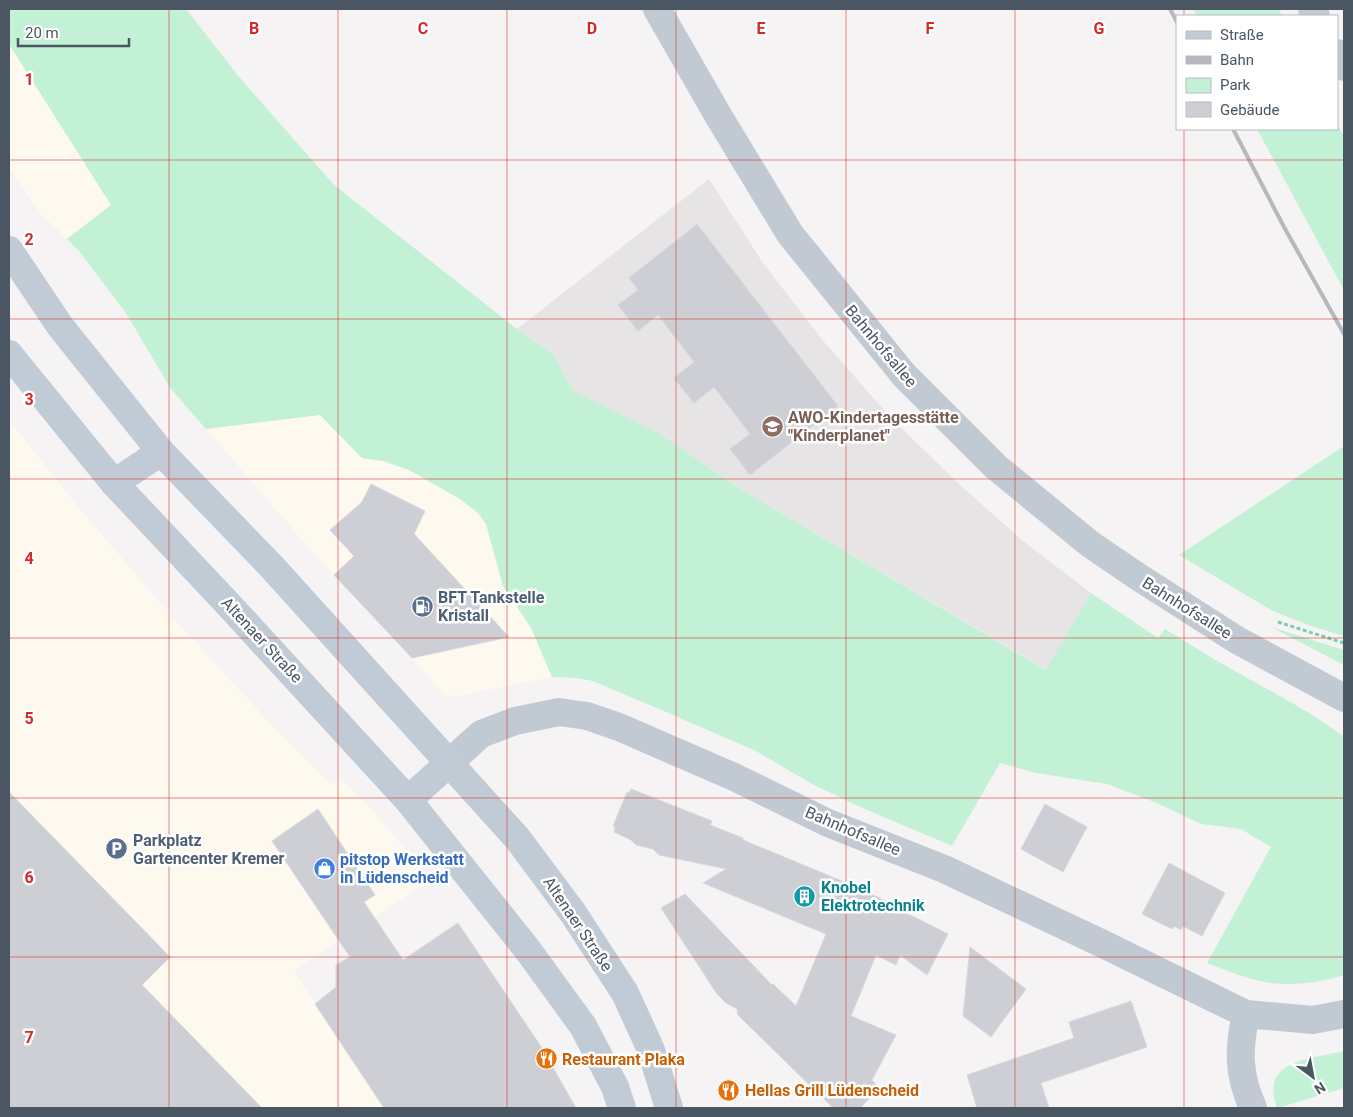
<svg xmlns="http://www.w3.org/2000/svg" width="1353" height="1117" font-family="Roboto,sans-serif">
<rect width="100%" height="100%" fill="#f5f3f3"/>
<g fill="#fdf9ef">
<polygon points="9,44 111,205 67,239 41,214 9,169"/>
<polygon points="320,415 362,458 383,461 409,470 460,499 478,513 486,524 503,586 531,628 552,677 458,696 445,695 310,549 206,429"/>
<polygon points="9,420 81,510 163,606 221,670 282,736 331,784 340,778 361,798 390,830 430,881 294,971 384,1108 9,1108"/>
</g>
<polygon fill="#e6e4e5" points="709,179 763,263 825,343 892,419 960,485 1023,541 1091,593 1047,670 734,485 659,433 573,391 554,355 517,329"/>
<g fill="#c3f1d5">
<path d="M9 9H186L240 78 334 185 517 329 554 355 573 391 659 433 734 485 1046 670 1091 593 1158 638 1165 629C1192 646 1219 662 1247 678 1280 696 1314 714 1344 737V975C1322 982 1295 986 1271 983 1249 980 1228 971 1207 963L1271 847 1241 829 1201 824 1157 803 1107 784 1036 773 1000 763 952 846 858 806 814 785 756 751 666 712 593 681 577 678 552 677 531 628 503 586 486 524 478 513 460 499 409 470 383 461 362 458 320 415 206 429 171 389 126 313 79 251 67 239 111 205 9 44Z"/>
<polygon points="1193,9 1279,9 1282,16 1197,16"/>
<polygon points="1337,123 1344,137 1344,290 1257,129 1337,129"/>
<polygon points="1344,446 1344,636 1311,626 1273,611 1179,555"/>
<polygon points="1271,627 1344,650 1344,665"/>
<path d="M1344 1051V1088L1277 1108C1259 1059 1312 1059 1344 1051Z"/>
</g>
<g fill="#cdcfd5" stroke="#d7d9de">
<polygon points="697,224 838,406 750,475 730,449 750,434 714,387 694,403 674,378 694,362 658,315 638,331 618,305 638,290 629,278"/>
<polygon points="371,484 425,511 414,534 509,637 412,658 334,575 354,556 330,530 362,502"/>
<polygon points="631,789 712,821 710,825 743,838 743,840 830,876 893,904 892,906 948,934 927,975 900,955 896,965 876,955 851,1016 896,1035 872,1080 880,1088 860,1108 833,1108 738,1015 737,1009 726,1003 717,994 661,908 685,894 772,985 773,984 796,1006 826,934 703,883 726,869 659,855 653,849 636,845 631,840 614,832 615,827 613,826 627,792 629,793"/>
<polygon points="9,792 170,957 142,985 262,1108 9,1108"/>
<polygon points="1045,804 1087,827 1063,872 1021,849"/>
<polygon points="318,809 375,895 364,902 403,960 458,923 540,1045 576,1108 384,1108 315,1004 336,987 336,965 350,957 272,841"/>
<polygon points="1169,863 1225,893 1202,936 1183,926 1181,930 1174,926 1172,929 1142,914"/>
<polygon points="970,947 1026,989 991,1037 963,1016"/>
<polygon points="1131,1001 1147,1047 1041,1083 1049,1108 977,1108 967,1075 1074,1038 1069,1022"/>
</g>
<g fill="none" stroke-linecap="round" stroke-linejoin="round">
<polyline stroke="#7ad0a6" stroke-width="3" stroke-dasharray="4 2.5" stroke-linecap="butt" points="1278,622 1344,643"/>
<g stroke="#c1cad2" stroke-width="28">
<polyline points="657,9 719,117 790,234 904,375 996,467 1090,544 1137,576 1237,640 1344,698"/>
<polyline points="1312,9 1316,16"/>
<polyline points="1337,53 1344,67"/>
<polyline points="449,763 481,734 515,721 559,712 587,716 619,727 734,777 828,823 944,869 1101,943 1246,1014 1313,1020 1344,1014"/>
<path d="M1246 1014C1238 1050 1238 1074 1253 1108"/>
</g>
<g stroke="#c1cbd6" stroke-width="28">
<polyline points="9,250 60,326 161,452 272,567 517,838 573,913 625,993 651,1050 669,1108"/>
<polyline points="9,354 114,483 228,604 408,800 527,949 583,1026 615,1087 622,1108"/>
<polyline points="114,483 161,452"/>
<polyline points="408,800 449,763"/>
</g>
<g stroke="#b5b8bd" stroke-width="4">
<polyline points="1170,9 1177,22"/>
<polyline points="1233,129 1284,227 1344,334"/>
</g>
</g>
<path fill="none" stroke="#d62828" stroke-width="1" stroke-opacity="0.55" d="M169 9V1108M338 9V1108M507 9V1108M676 9V1108M846 9V1108M1015 9V1108M1184 9V16M1184 129V1108M9 160H1344M9 319H1344M9 479H1344M9 638H1344M9 798H1344M9 957H1344"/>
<defs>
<symbol id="school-disc" viewBox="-11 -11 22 22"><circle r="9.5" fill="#8d6e63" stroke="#fff"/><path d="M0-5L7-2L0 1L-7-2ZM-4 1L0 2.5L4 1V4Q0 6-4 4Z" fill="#fff"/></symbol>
<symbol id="fuel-disc" viewBox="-11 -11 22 22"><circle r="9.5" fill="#5c6f8a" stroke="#fff"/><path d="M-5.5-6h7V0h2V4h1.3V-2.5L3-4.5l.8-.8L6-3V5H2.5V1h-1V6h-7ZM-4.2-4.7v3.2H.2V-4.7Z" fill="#fff"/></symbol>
<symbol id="parking-disc" viewBox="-11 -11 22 22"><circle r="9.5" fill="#5c6f8a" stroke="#fff"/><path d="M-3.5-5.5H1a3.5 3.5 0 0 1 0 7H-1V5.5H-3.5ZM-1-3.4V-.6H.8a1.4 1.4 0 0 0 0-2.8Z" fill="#fff"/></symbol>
<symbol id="shop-disc" viewBox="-11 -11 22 22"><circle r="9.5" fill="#3f7fe0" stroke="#fff"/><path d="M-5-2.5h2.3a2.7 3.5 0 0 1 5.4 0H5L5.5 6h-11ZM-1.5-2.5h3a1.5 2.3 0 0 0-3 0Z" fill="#fff"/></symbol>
<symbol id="building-disc" viewBox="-11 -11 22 22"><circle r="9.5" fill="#0f9aa8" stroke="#fff"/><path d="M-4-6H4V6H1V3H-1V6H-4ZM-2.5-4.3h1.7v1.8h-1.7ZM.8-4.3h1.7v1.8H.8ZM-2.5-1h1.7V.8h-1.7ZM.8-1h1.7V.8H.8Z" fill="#fff"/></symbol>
<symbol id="restaurant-disc" viewBox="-11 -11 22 22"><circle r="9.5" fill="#e8710a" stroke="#fff"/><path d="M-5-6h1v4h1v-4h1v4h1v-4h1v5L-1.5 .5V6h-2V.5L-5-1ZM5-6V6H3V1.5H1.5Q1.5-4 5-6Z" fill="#fff"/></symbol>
</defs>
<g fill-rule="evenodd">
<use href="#school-disc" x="760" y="414" width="25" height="25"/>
<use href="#fuel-disc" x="410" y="594" width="25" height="25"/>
<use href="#parking-disc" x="104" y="836" width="25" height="25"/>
<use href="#shop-disc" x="312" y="856" width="25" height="25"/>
<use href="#building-disc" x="792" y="884" width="25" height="25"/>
<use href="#restaurant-disc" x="534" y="1046" width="25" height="25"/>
<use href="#restaurant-disc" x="716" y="1078" width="25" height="25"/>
</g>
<g text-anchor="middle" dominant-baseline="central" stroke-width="5" stroke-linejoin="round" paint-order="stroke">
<g font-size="16" fill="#4a5661" stroke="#fff">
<text transform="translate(881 346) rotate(50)">Bahnhofsallee</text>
<text transform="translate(1187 608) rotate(32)">Bahnhofsallee</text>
<text transform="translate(262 640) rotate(47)">Altenaer Straße</text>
<text transform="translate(853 831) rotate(23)">Bahnhofsallee</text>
<text transform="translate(578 924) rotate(56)">Altenaer Straße</text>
</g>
<g font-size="16" font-weight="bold" fill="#785e54" stroke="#fff" text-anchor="start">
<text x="788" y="417">AWO-Kindertagesstätte<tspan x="788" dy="18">"Kinderplanet"</tspan></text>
</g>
<g font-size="16" font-weight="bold" fill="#4e5e75" stroke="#fff" text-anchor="start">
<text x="438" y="597">BFT Tankstelle<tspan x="438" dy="18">Kristall</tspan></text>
<text x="133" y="840">Parkplatz<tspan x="133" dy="18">Gartencenter Kremer</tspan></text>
</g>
<g font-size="16" font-weight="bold" fill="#366cbe" stroke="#fff" text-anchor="start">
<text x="340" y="859">pitstop Werkstatt<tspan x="340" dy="18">in Lüdenscheid</tspan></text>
</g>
<g font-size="16" font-weight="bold" fill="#0d838f" stroke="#fff" text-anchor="start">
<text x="821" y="887">Knobel<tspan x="821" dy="18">Elektrotechnik</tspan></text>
</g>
<g font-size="16" font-weight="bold" fill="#c56008" stroke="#fff" text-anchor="start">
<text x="562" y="1059">Restaurant Plaka</text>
<text x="745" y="1090">Hellas Grill Lüdenscheid</text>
</g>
</g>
<g font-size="16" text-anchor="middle" font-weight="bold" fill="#d62828" stroke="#fff" stroke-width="5" stroke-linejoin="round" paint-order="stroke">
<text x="254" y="34">B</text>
<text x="423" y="34">C</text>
<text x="592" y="34">D</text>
<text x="761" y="34">E</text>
<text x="930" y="34">F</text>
<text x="1099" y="34">G</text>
<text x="29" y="85">1</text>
<text x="29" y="245">2</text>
<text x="29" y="405">3</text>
<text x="29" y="564">4</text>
<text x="29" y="724">5</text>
<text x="29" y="883">6</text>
<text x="29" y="1043">7</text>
</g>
<rect width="1353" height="1117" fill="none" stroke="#4a5661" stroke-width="20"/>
<rect x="1176" y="15" width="162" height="115" fill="#ffffff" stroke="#b7bbc0"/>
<rect x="1186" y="31" width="25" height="8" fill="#c1cbd6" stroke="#b7bbc0"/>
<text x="1220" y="40" font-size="15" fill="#4a5661">Straße</text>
<rect x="1186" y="56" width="25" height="8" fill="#b5b8bd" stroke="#b7bbc0"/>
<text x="1220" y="65" font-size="15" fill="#4a5661">Bahn</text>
<rect x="1186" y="78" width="25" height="15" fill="#c3f1d5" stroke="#b7bbc0"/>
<text x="1220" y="90" font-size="15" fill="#4a5661">Park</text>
<rect x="1186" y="102" width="25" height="15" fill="#cdcfd5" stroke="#b7bbc0"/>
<text x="1220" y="115" font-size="15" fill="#4a5661">Gebäude</text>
<g transform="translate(1313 1077) rotate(148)" stroke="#ffffff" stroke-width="4" paint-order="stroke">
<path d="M0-4L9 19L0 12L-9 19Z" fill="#4a5661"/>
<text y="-8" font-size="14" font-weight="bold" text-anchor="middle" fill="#4a5661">N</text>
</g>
<path d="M18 38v8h111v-8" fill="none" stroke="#4a5661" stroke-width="2.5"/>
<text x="25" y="38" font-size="15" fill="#4a5661" stroke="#ffffff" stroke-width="4" paint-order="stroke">20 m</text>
</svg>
